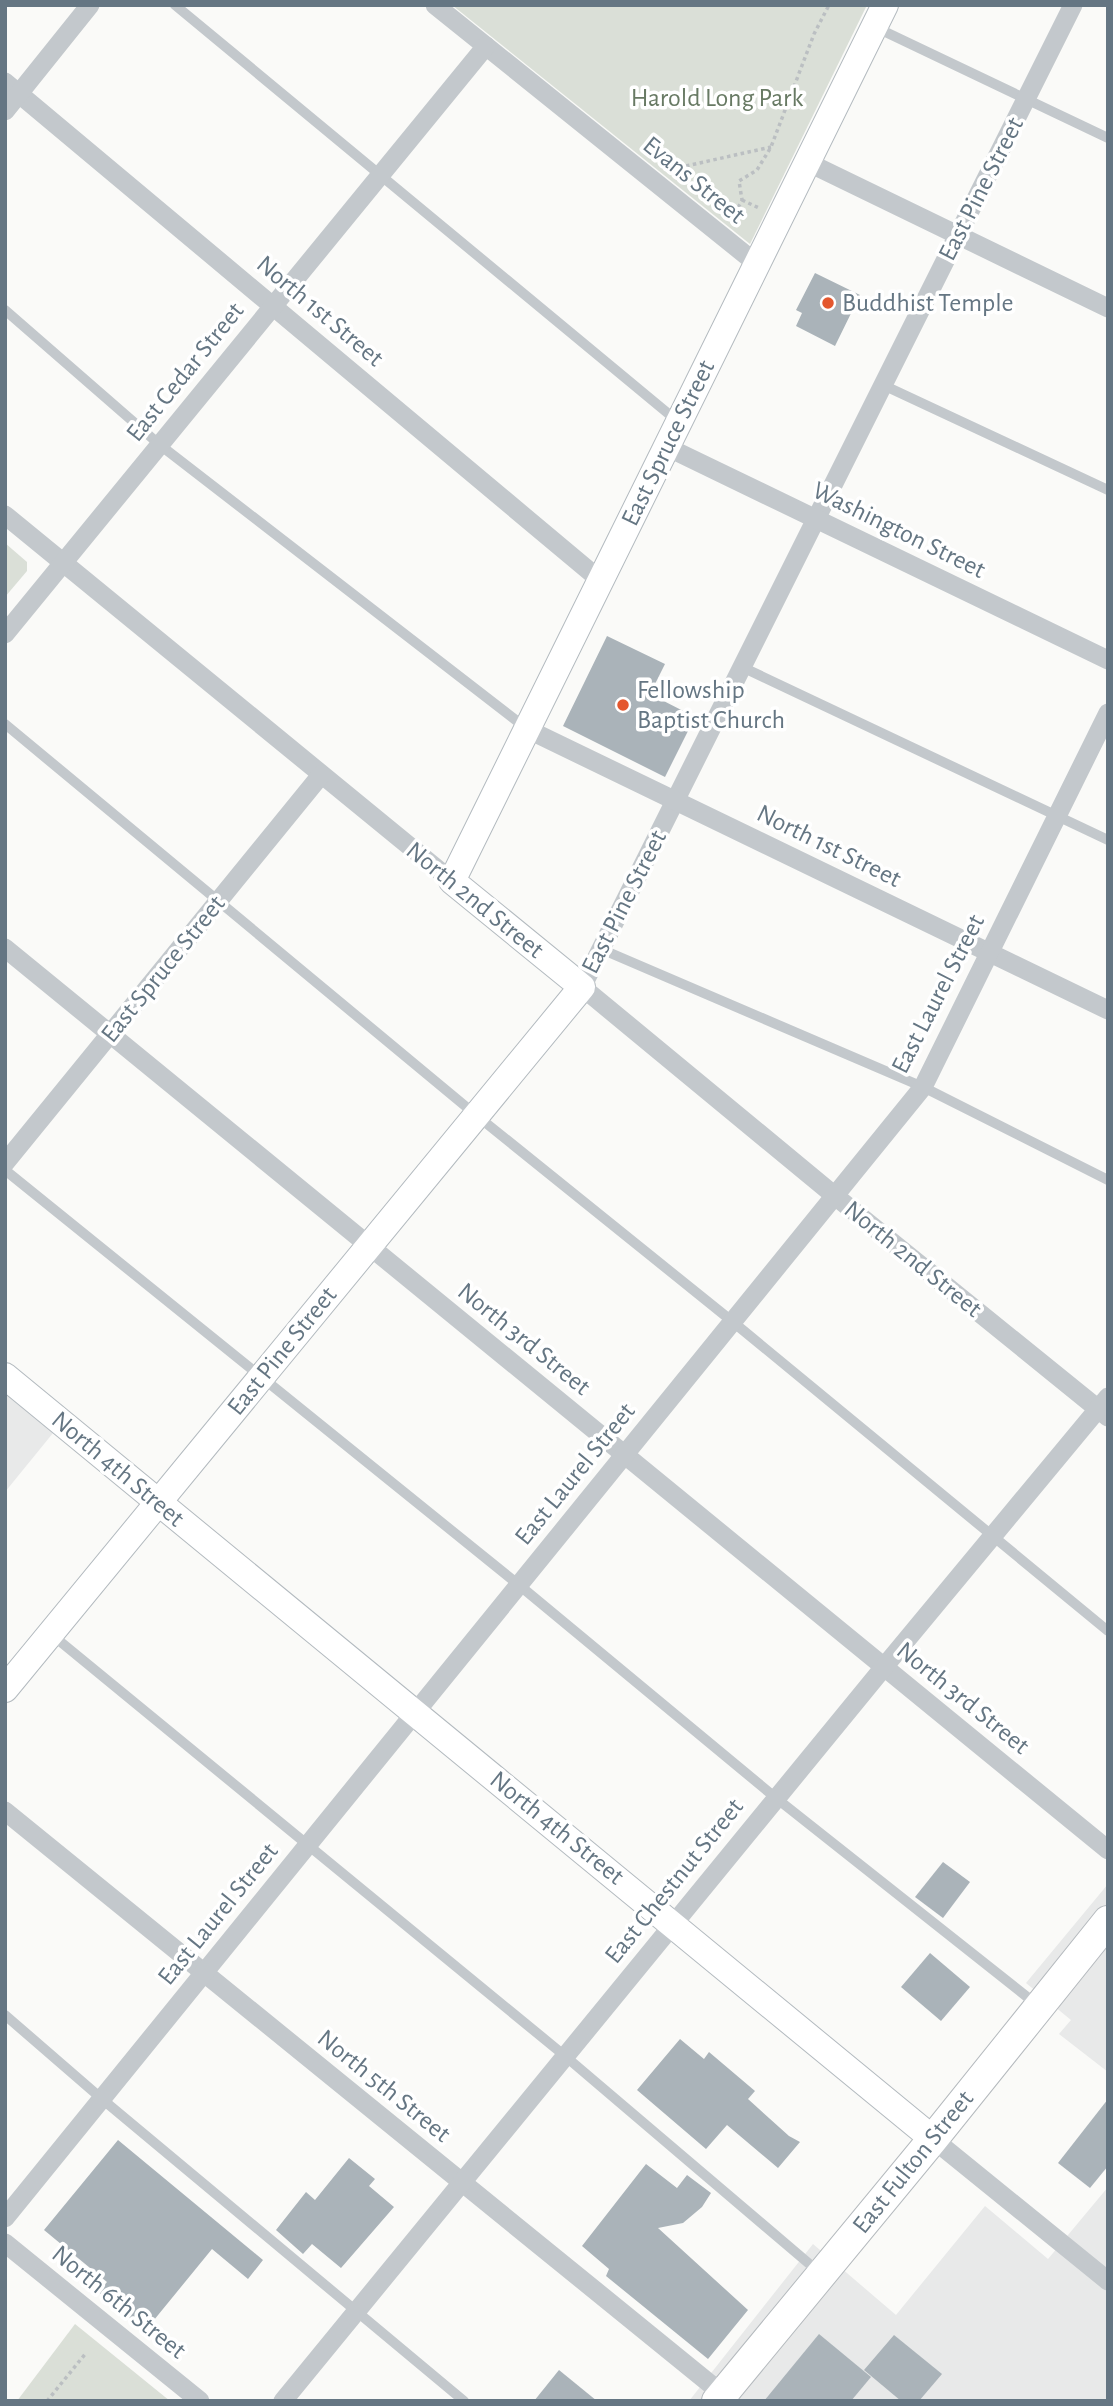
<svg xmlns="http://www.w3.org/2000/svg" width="1113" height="2406" font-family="'Alegreya Sans',sans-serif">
<rect width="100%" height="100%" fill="#fafaf8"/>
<g fill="#e8e9e9">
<polygon points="5,1393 53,1433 5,1492"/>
<polygon points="1108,1884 1108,2072 1059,2034 1071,2020 1026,1983"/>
<polygon points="1108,2187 1108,2401 689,2401 813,2244 896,2315 985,2206 1048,2259"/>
</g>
<g fill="#dadfd7">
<polygon points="452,5 867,5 750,244"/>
<polygon points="5,543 27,562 27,571 5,597"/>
<polygon points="75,2324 170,2401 17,2401"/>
</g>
<g fill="#aab3b9">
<polygon points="815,273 860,295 835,346 796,326 802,313 796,310"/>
<polygon points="607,636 665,664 650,694 695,717 665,777 563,726"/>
<polygon points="943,1862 970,1882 943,1918 915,1897"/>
<polygon points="930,1953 970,1987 941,2021 901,1987"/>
<polygon points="680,2039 704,2059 709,2052 755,2091 748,2099 789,2136 800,2142 778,2168 727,2125 706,2149 637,2090"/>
<polygon points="1108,2099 1108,2166 1090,2188 1058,2163"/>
<polygon points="118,2140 263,2260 248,2279 212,2249 145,2331 98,2292 107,2282 44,2230"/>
<polygon points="349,2158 375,2179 369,2186 394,2207 341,2268 312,2244 303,2254 276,2230 306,2192 315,2200"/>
<polygon points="646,2164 677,2188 687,2175 711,2193 702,2207 683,2223 658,2228 748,2310 708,2359 606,2276 609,2269 582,2246"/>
<polygon points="819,2334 871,2377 851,2401 764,2401"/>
<polygon points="894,2335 942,2374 919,2401 901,2401 864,2370"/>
<polygon points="559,2370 597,2401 534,2401"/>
</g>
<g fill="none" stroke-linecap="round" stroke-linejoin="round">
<defs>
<g id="secondary">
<polyline points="5,1376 933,2139"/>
<polyline points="5,1689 582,987 452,881 885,5"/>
</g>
<polyline id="primary" points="717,2401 933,2139 1108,1921"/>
</defs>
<use href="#secondary" stroke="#b3babf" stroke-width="28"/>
<use href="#primary" stroke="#b5babe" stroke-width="32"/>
<g stroke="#bbbfc2" stroke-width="3.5" stroke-dasharray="3.5 3.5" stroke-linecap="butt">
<polyline points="686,166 771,147"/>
<polyline points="742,200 759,208"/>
<polyline points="732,220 742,200 739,181 757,170 771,147 814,34 829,5"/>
<polyline points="47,2401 86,2353"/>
</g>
<g stroke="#c3c8cc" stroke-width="10">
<polyline points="175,5 676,420"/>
<polyline points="875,27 1108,138"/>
<polyline points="5,310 160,445 526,728"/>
<polyline points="883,385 1108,490"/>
<polyline points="742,667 1108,840"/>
<polyline points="5,724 476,1115 733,1322 1108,1631"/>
<polyline points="601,949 923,1087 1108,1180"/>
<polyline points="5,1170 519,1585 776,1798 1036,2004"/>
<polyline points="51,1634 565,2056 820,2273"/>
<polyline points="5,2015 102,2099 464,2401"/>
</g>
<g stroke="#c3c8cc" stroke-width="19">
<polyline points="435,5 757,264"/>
<polyline points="1073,5 582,987 835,1196 1108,1417"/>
<polyline points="5,82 600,580"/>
<polyline points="5,111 90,5"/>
<polyline points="807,162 1108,308"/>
<polyline points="667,447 1108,660"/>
<polyline points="5,515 452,881"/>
<polyline points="5,634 486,46"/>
<polyline points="527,729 1108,1010"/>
<polyline points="5,948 1108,1850"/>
<polyline points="5,1163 321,775"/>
<polyline points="5,1811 730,2400"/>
<polyline points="933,2139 1108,2281"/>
<polyline points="5,2218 923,1087 1108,713"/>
<polyline points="5,2243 200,2401"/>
<polyline points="283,2401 884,1667 1108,1397"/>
</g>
<use href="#secondary" stroke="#fff" stroke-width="26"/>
<use href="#primary" stroke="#fff" stroke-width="30"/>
</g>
<g fill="#e4572e" stroke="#fff" stroke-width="2.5">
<circle cx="828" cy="303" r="7"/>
<circle cx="623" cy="705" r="7"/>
</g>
<g text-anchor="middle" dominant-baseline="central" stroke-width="7" stroke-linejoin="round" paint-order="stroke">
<g font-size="26" fill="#687a64" stroke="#fff">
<text x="717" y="98">Harold Long Park</text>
</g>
<g font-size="26" fill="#657683" stroke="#fff">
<text transform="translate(694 180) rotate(39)">Evans Street</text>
<text transform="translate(981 189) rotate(-63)">East Pine Street</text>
<text transform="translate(320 311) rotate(40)">North 1st Street</text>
<text transform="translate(185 372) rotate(-51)">East Cedar Street</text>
<text transform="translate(668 443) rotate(-64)">East Spruce Street</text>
<text transform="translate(899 530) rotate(26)">Washington Street</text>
<text transform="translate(829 846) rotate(26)">North 1st Street</text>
<text transform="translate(475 900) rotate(39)">North 2nd Street</text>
<text transform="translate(624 902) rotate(-63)">East Pine Street</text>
<text transform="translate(163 969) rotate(-51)">East Spruce Street</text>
<text transform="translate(938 994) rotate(-63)">East Laurel Street</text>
<text transform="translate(913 1259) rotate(39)">North 2nd Street</text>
<text transform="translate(524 1339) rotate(39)">North 3rd Street</text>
<text transform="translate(282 1351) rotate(-51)">East Pine Street</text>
<text transform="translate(118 1469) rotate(40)">North 4th Street</text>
<text transform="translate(575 1474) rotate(-51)">East Laurel Street</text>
<text transform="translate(963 1698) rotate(39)">North 3rd Street</text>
<text transform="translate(557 1828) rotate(39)">North 4th Street</text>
<text transform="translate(674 1881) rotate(-51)">East Chestnut Street</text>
<text transform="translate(218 1914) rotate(-51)">East Laurel Street</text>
<text transform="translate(384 2086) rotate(39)">North 5th Street</text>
<text transform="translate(913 2162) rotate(-51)">East Fulton Street</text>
<text transform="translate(119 2302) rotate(39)">North 6th Street</text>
</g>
<g font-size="26" fill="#657683" stroke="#fff" text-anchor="start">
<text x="842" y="303">Buddhist Temple</text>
<text x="637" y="690">Fellowship<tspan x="637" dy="30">Baptist Church</tspan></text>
</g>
</g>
<rect width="1113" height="2406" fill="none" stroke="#657683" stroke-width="14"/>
</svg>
